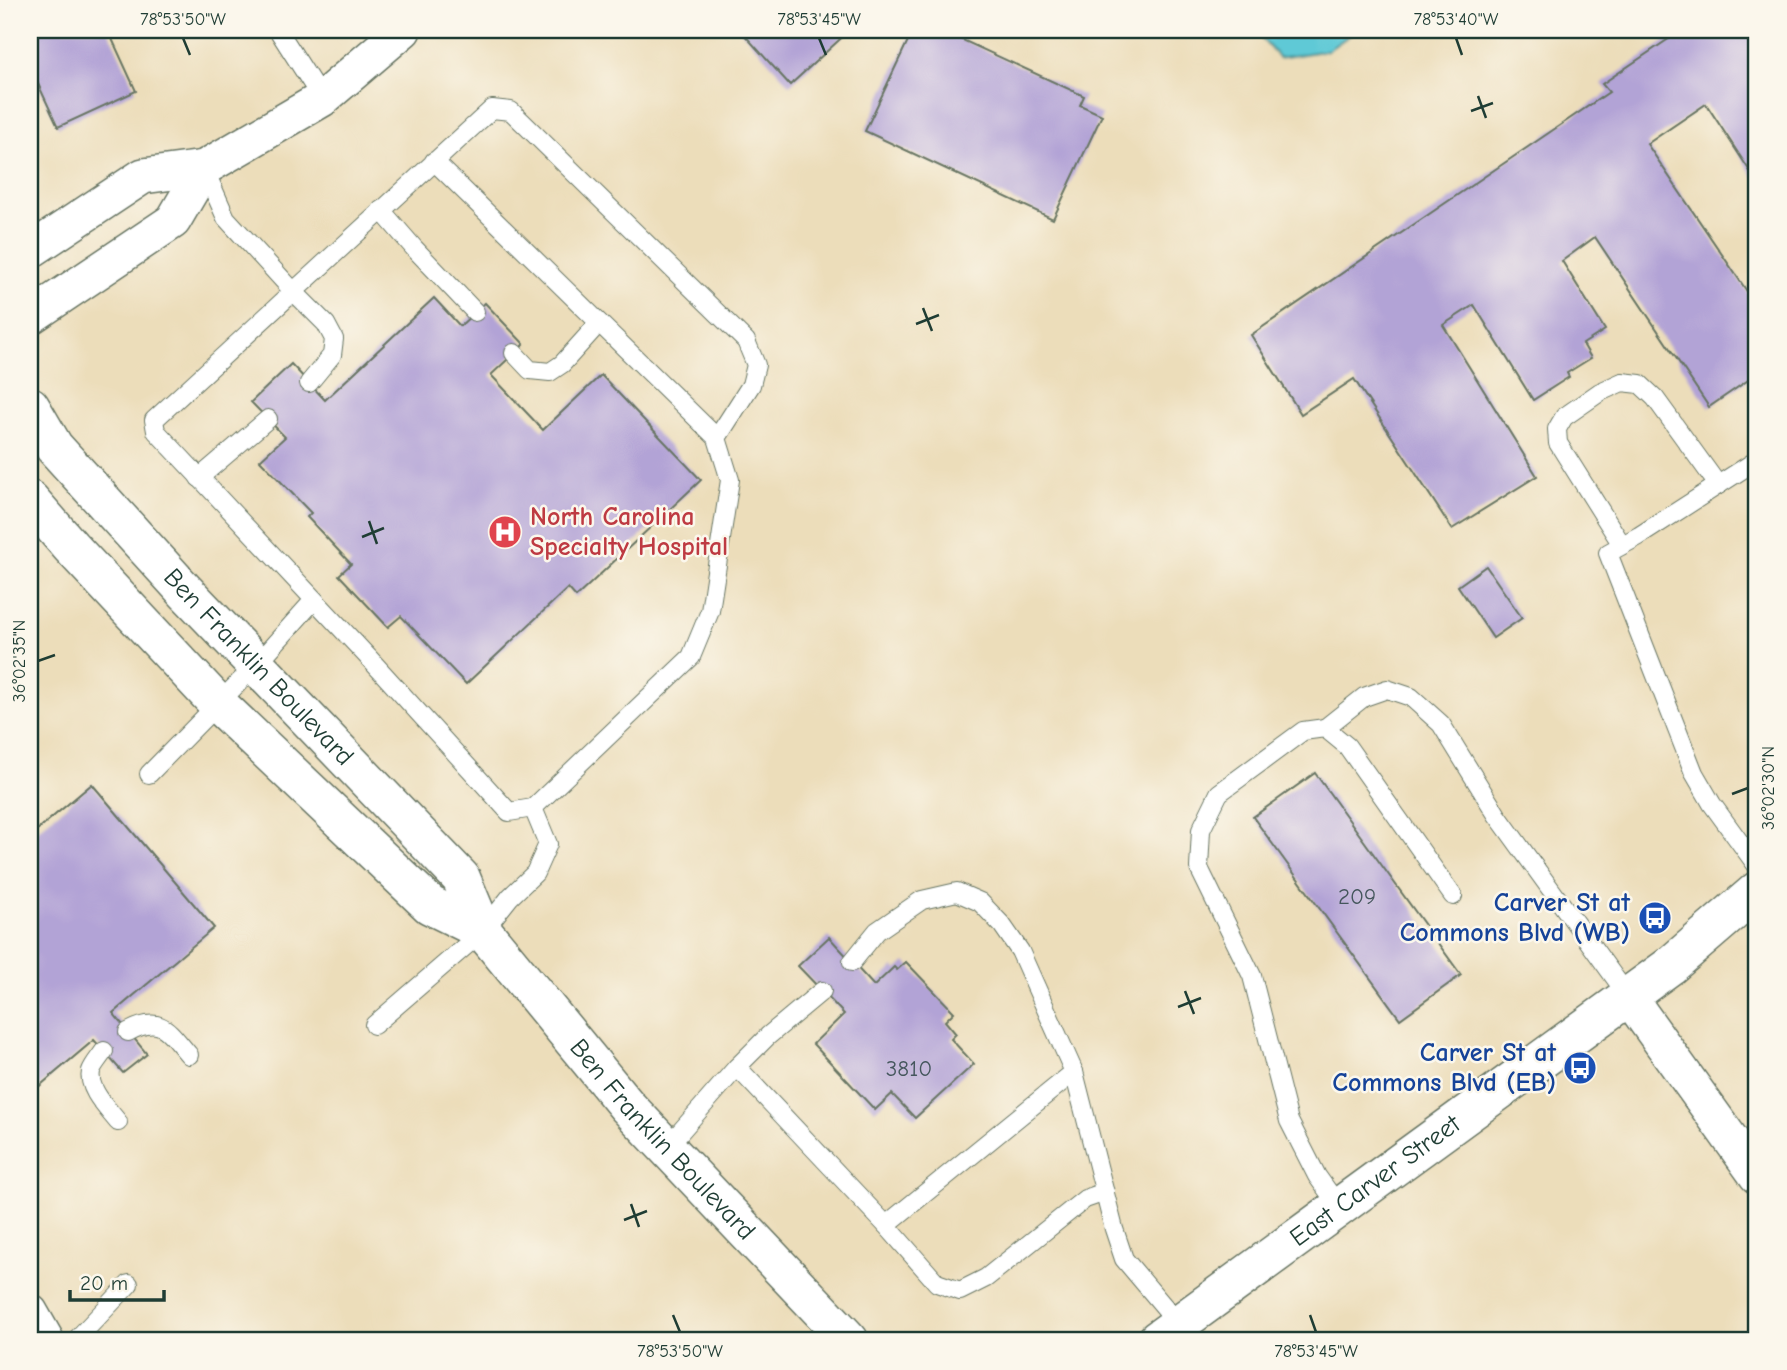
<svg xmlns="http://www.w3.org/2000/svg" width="1787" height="1370" font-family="'Comic Neue',sans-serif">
<rect width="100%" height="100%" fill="#fbf7ec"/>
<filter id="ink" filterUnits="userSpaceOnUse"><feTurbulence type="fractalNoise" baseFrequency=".0143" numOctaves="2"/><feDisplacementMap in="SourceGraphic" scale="14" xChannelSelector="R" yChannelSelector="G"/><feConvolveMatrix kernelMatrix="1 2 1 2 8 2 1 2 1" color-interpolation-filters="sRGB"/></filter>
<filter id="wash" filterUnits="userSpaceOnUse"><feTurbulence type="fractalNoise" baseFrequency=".00686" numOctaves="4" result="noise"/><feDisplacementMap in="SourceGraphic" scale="28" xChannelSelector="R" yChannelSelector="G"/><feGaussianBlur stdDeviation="1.57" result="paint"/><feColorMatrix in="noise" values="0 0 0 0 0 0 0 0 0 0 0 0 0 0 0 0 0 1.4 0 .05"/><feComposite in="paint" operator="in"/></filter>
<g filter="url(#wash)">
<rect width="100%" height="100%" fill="#ecddba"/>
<polygon fill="#5ec9d6" stroke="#3e8385" stroke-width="2" points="1261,30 1357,30 1328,50 1279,58 1262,39"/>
<g id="blocks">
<g fill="#b2a3d6">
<polygon points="30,30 108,30 136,91 58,127 33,73 30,74"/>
<polygon points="740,30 850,30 790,85"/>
<polygon points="913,30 941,30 1084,96 1080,105 1102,115 1053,219 865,131"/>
<polygon points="1682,30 1757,30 1757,182 1706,104 1647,144 1757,306 1757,374 1709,407 1595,237 1562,261 1605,330 1583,344 1591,358 1567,373 1569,377 1533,400 1474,305 1443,325 1537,476 1452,529 1354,379 1301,414 1251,335 1609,92 1602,84"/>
<polygon points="434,298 460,326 485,303 524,344 491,375 543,430 601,375 701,480 576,597 568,588 466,684 401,616 388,627 339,575 351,564 307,517 311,513 260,460 285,437 251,402 291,364 325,400"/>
<polygon points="1486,566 1522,618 1493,638 1458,586"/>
<polygon points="1315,773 1461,975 1400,1019 1253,817"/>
<polygon points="92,784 214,928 113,1013 147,1054 123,1073 94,1040 30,1094 30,836"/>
<polygon points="829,937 874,986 894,967 897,970 906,962 954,1012 945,1021 956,1034 951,1039 974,1064 915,1118 892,1094 875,1110 813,1044 844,1014 798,966"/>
</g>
</g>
</g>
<g filter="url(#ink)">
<use href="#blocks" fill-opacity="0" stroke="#677563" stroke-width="2"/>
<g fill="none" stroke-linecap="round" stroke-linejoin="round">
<defs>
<g id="service">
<polyline points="278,30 322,99"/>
<polyline points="434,161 717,438 730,480 710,611 691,657 533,808 509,812 368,657 156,431 154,420 492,109 511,111 746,341 756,365 751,385 717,438"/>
<polyline points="204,168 226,218 293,291 326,324 334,339 332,355 309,383"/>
<polyline points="381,210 414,248 475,312"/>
<polyline points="514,353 530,370 550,372 562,364 599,323"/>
<polyline points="1757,460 1639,536 1608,553 1694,773 1712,804 1757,866"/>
<polyline points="199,478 268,419"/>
<polyline points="1622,545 1558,443 1557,429 1564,417 1600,392 1622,382 1640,384 1655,398 1718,485"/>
<polyline points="1325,728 1364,697 1387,689 1411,697 1441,724 1497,815 1628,996"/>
<polyline points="149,774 255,666 314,600"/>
<polyline points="852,962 877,931 922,900 957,892 980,902 1002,925 1020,951 1074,1072 1114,1229 1124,1259 1178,1323"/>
<polyline points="374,1025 483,931 510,897 535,873 548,844 533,808"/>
<path d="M128 1032C162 1014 168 1031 189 1055"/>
<path d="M104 1051C100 1057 93 1065 91 1071 87 1089 108 1109 118 1122"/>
<polyline points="737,1067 886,1225 1074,1072"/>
<polyline points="667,1147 737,1067 768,1036 822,991"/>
<polyline points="1340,1208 1317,1176 1289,1121 1252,976 1199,868 1201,830 1219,793 1303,731 1325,728 1347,746 1453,896"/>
<polyline points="886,1225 937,1283 960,1291 986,1278 1085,1199 1105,1192"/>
<polyline points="76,1340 129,1284"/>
</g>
<g id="minor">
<polyline points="30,251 143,176 204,168 322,99 403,30"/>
<polyline points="30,317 173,221 204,168"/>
<polyline points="1628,996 1757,1176"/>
<polyline points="30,1312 46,1340"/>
</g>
<g id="tertiary">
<path id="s1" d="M30 406 54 447 185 591 461 878 483 931 627 1106 849 1340"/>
<polyline points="30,500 71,547 218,704 430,905 483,931"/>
<path id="s2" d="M1157 1340 1670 966 1757 891"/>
</g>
</defs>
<use href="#service" stroke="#677563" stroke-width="20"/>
<use href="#minor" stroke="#677563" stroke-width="38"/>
<use href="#tertiary" stroke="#677563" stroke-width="41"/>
<use href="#service" stroke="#fff" stroke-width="18"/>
<use href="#minor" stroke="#fff" stroke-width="35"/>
<use href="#tertiary" stroke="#fff" stroke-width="38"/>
</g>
</g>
<path fill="none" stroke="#1f3d34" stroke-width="2.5" d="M183 38 190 55M819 38 826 55M1456 38 1462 55M1478 96 1486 118M1471 111 1493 103M923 308 932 331M916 324 939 315M369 521 377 544M362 537 384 528M38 661 55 655M1732 794 1748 788M1185 991 1194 1014M1178 1007 1201 998M631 1204 639 1227M624 1220 647 1211M673 1315 680 1332M1310 1315 1316 1332"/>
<defs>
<symbol id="hospital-disc" viewBox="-11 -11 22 22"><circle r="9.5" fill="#e0444e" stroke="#fbf7ec"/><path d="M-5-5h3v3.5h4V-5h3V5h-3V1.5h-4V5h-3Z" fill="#fff"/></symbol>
<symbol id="bus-disc" viewBox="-11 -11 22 22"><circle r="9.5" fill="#1a4fb4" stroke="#fbf7ec"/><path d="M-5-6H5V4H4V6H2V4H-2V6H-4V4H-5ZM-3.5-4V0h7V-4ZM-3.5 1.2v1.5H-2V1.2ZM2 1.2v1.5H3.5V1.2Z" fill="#fff"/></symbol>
</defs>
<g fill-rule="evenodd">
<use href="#hospital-disc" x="486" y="513" width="38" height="38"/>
<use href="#bus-disc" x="1636" y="899" width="38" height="38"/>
<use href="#bus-disc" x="1561" y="1049" width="38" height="38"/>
</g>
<g text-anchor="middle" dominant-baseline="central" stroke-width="5" stroke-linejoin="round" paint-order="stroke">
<g font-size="23" fill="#44565c">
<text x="1357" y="896">209</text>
<text x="909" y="1068">3810</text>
</g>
<g font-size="26" font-weight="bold" fill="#be3a42" stroke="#fbf7ec" text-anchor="start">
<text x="530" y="517">North Carolina<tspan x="530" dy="30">Specialty Hospital</tspan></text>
</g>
<g font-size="26" fill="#1f3d34" stroke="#fbf7ec">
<text stroke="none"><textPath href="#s1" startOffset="348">Ben Franklin Boulevard</textPath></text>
<text stroke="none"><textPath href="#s1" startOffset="973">Ben Franklin Boulevard</textPath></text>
<text stroke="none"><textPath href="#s2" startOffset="270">East Carver Street</textPath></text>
</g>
<g font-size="26" font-weight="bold" fill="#164399" stroke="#fbf7ec" text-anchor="end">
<text x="1630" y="903">Carver St at<tspan x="1630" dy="30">Commons Blvd (WB)</tspan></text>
<text x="1556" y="1053">Carver St at<tspan x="1556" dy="30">Commons Blvd (EB)</tspan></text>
</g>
</g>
<rect width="1787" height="1370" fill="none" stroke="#fbf7ec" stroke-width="77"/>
<path d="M70 1290v10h94v-10" fill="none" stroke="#1f3d34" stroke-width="3.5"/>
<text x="80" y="1290" font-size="21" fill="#1f3d34" stroke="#fbf7ec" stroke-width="5" paint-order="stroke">20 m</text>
<rect x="38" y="38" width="1710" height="1294" fill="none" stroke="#1f3d34" stroke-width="2.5"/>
<g font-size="18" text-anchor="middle" fill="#1f3d34">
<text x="183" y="25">78°53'50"W</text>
<text x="819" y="25">78°53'45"W</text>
<text x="1456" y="25">78°53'40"W</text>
<text transform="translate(19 661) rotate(-90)" y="6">36°02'35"N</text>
<text transform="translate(1768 788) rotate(-90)" y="6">36°02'30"N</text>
<text x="680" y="1357">78°53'50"W</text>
<text x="1316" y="1357">78°53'45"W</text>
</g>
</svg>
